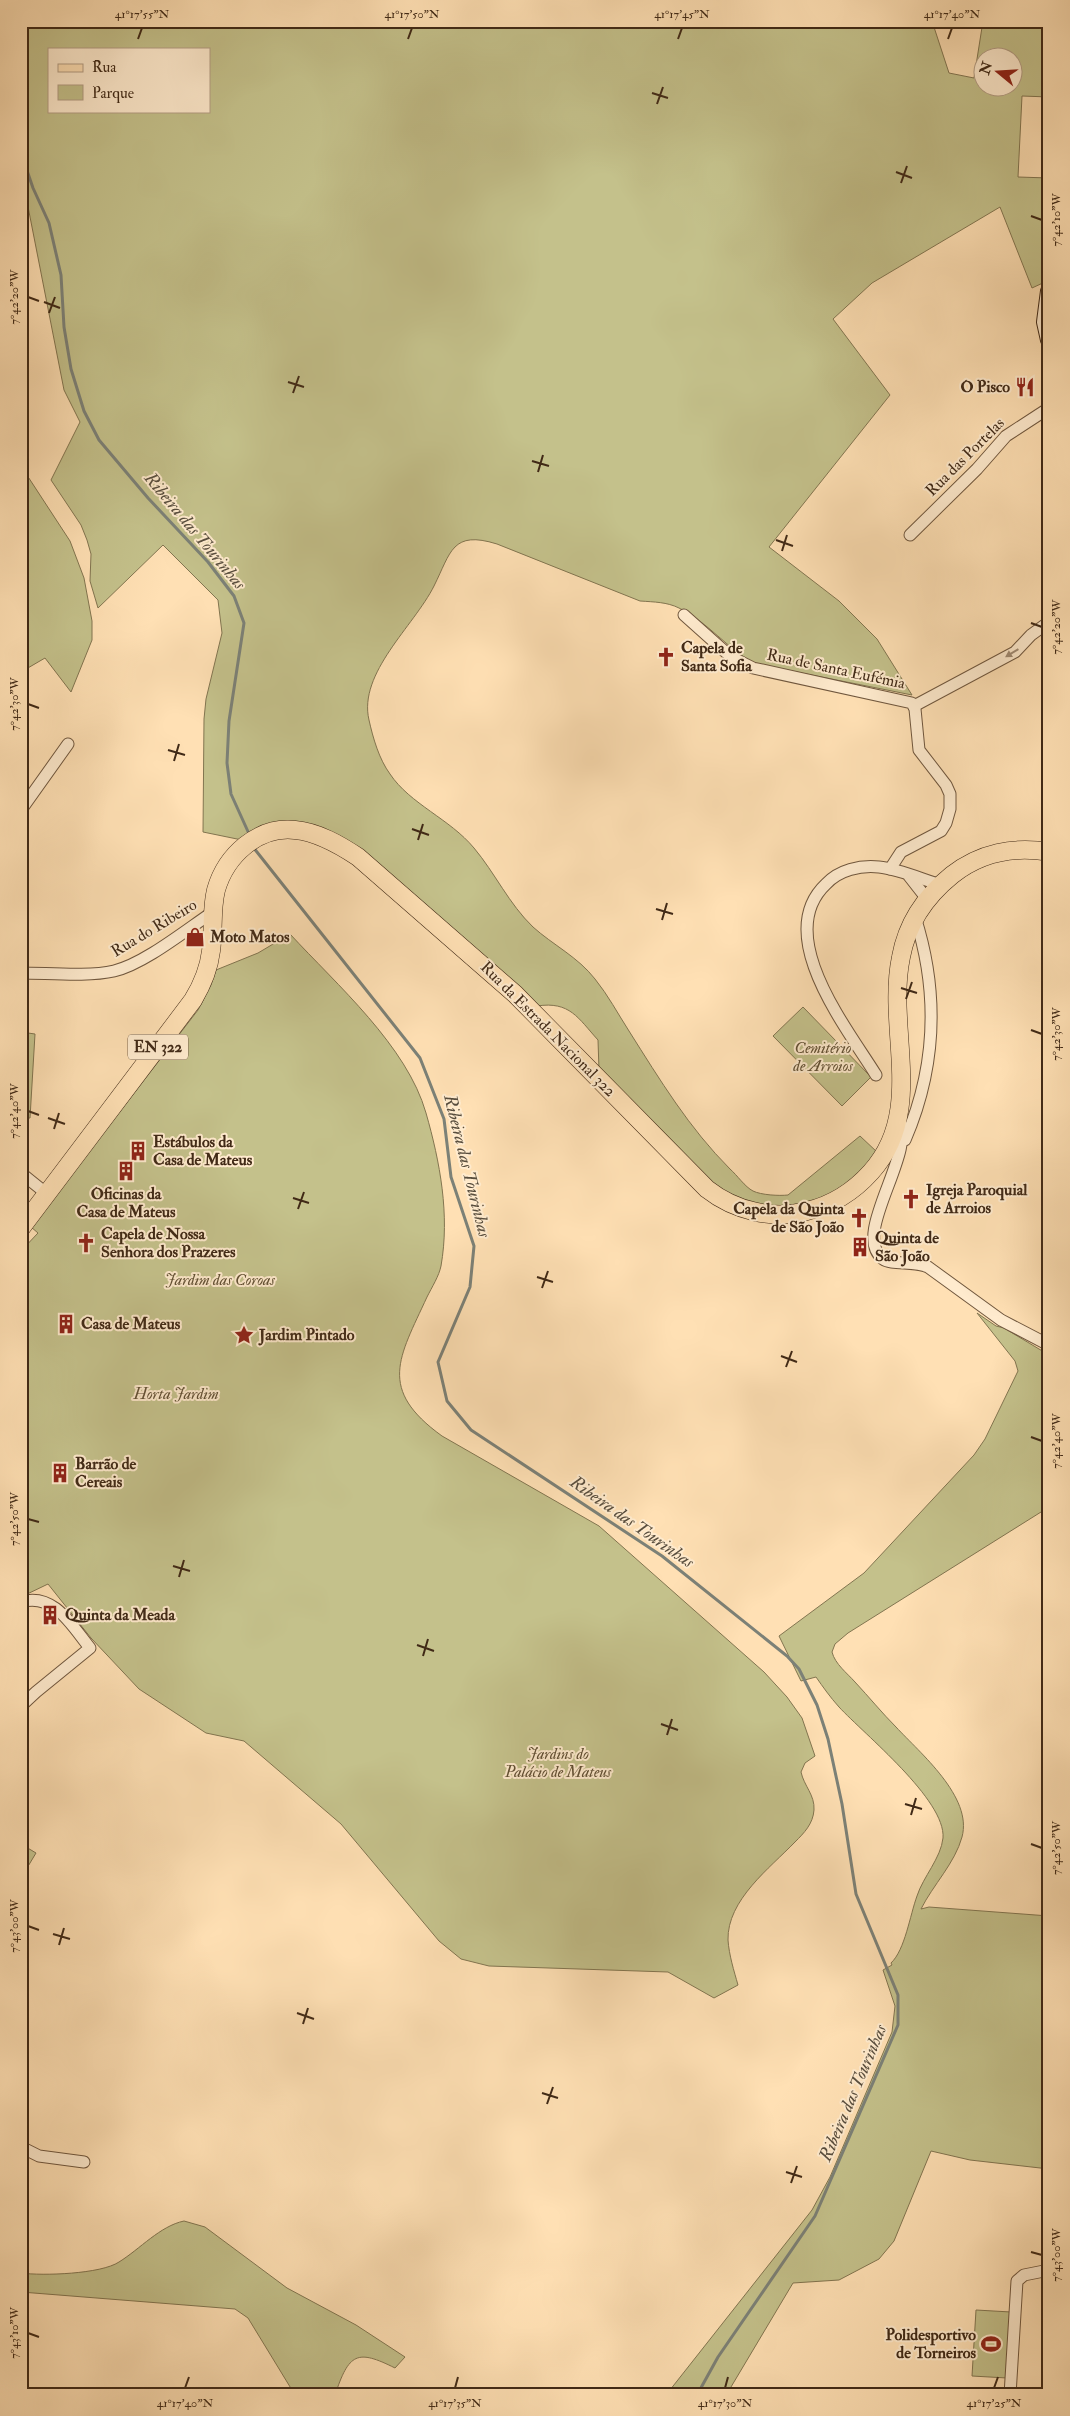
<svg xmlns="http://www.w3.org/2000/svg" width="1070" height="2416" font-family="'IM FELL Double Pica',serif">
<rect width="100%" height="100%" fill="#ffe0b4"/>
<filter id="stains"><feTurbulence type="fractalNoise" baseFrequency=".004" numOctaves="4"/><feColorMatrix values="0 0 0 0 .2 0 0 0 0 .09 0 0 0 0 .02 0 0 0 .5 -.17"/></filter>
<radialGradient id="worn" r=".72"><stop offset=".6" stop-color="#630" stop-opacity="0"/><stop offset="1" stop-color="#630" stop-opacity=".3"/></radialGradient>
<g fill="#c4c18b" stroke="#827550" fill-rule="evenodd">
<path d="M21 21H932L949 73 974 78 983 21H1048L1049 97 1022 96 1018 177 1049 178V259L1045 282 1032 288 1000 207 872 283 833 319 890 395 769 547 839 601 877 639 912 695 756 664C728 650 708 622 679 608 667 602 654 602 640 601L497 544C452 530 451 552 434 586 414 626 358 673 369 720 373 738 379 759 390 774 410 804 450 819 474 848 495 873 509 904 533 927 553 945 578 957 595 979 608 995 618 1014 629 1031 660 1080 689 1128 730 1169 737 1175 745 1187 753 1191 761 1195 779 1196 788 1195L860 1136 877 1152 850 1183 807 1205 772 1207 738 1199 712 1186 599 1070 598 1040C578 1018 570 1001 537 1006L335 836 242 840 203 832 204 719 206 699 222 633 218 600 163 545 98 608 90 581 91 554 87 540 81 525 51 480 80 422 64 390 21 171ZM49 49H209V111H49ZM982 58H1012V88H982Z"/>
<polygon points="21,466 70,541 84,578 92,621 92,640 71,692 45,658 21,672"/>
<path d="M290 934C337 985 407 1046 426 1113 440 1162 450 1215 441 1266 439 1276 432 1287 427 1297 399 1358 377 1389 442 1436L599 1526 764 1672 787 1697 802 1718 815 1756 805 1763 801 1772C804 1786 815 1795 814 1810 813 1824 804 1833 795 1842 770 1868 727 1900 728 1940 729 1955 734 1971 738 1985L714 1998 668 1972 489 1966 461 1959 439 1941 341 1824 244 1741 206 1733 139 1689 91 1638 48 1584 21 1597V1251L38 1233 31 1227 198 1010 211 985 216 970 258 953Z"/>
<polygon points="803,1007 871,1077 842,1106 773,1036"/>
<polygon points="21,1032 35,1034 30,1118 21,1118"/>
<path d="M977 1313 996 1326 1004 1328 1049 1355V1507L848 1633 835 1644 832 1652C835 1664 847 1673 855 1682 869 1697 882 1713 896 1727 920 1753 973 1797 962 1837 955 1863 933 1885 921 1909L929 1907 1049 1916V2169L970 2160 931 2151 894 2241 879 2259 839 2280 793 2283 728 2392 744 2395H666L812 2210 830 2177 892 2032 895 2006 883 1970 892 1965 891 1963C905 1950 910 1915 917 1896 923 1877 941 1858 943 1838 946 1800 864 1734 839 1707 830 1697 823 1687 816 1677L801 1681 779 1636 864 1573 974 1455 985 1439 1018 1371 1015 1361Z"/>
<polygon points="21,1844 36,1853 21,1878"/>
<path d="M184 2221 205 2227 287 2288 356 2325 405 2357 395 2368C357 2349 349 2353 335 2395H295L248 2318 235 2309 21 2292V2273C43 2276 101 2274 119 2262 140 2249 160 2226 184 2221Z"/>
<polygon points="976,2310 1011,2312 1007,2378 972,2376"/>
</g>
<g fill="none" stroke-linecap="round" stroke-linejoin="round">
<g stroke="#7c8177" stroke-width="3">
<polyline points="21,153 33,188 49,223 61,275 64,327 71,369 84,411 99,440 148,498 208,562 234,596 244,623 229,721 227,763 231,794 250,836"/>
<polyline points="253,847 420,1058 444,1119 451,1177 474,1246 470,1287 438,1362 447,1401 471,1430 662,1556 787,1656 799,1669 817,1705 828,1739 842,1804 856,1894 898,1995 898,2025 815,2216 718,2357 697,2395"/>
</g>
<defs>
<g id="street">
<polyline points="910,535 977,469 1006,436 1049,408"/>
<polyline points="684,615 731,657 753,668 912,703 915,709 919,750 946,785 950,794 950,809 946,823 941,831 901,852 890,869"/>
<polyline points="914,706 1015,652 1031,635 1049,622"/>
<polyline points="21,810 68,744"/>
<polyline points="909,876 927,899"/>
<path d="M21 973C48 973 88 977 114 971 144 964 186 930 213 912"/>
<path d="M876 1075C847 1028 772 935 826 884 839 870 860 865 879 867 899 869 921 879 941 885"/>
<path d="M899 1119C917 1154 850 1234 883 1259 891 1265 915 1261 928 1267L1001 1320 1049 1345"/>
<path d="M905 1140C936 1068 939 992 915 917"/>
<polyline points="21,1173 47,1194"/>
<path d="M21 1602C54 1592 72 1626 90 1648L36 1692 21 1706"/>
<polyline points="21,2147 39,2156 84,2162"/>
<polyline points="1010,2395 1017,2281 1024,2275 1049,2270"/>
</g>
<polyline id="secondary" points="1049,291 1045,322 1049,340"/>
<path id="primary" d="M21 1228 193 1000C202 985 209 968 211 951 214 930 211 910 216 890 226 855 258 826 295 830 318 832 340 845 358 857L515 994 707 1189C735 1211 773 1220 807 1211 832 1205 854 1191 871 1172 926 1111 886 1029 901 957 907 924 926 896 952 875 980 853 1014 846 1049 852"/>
</defs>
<use href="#street" stroke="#70573e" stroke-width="13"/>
<use href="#secondary" stroke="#402916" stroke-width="18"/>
<use href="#primary" stroke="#402916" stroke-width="19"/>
<use href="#street" stroke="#ffebce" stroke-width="11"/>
<use href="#secondary" stroke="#ffebce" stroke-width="16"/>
<use href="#primary" stroke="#ffe0b4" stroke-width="18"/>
</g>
<defs><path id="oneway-solid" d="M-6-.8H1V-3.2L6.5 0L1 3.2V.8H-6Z" transform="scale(1.25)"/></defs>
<use fill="#a08a72" href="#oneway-solid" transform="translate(1012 653) rotate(149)"/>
<path fill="none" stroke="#402916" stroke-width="2" d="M138 39 142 28M408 39 412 28M678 39 682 28M948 39 952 28M652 93 668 98M657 104 663 87M896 172 912 178M901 183 907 166M1031 216 1042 220M28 297 39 301M44 302 60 308M49 313 55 297M288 382 304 387M293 393 299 376M532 461 549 466M538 472 543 455M776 540 793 546M782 551 787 535M1031 623 1042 627M28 704 39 708M168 750 185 755M174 761 179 744M412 829 429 835M418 840 423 824M656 909 673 914M662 920 667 903M901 988 917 993M906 999 912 982M1031 1030 1042 1034M28 1111 39 1115M48 1118 65 1124M54 1129 59 1113M293 1198 309 1203M298 1209 304 1192M537 1277 553 1282M542 1288 548 1271M781 1356 797 1362M786 1367 792 1351M1031 1437 1042 1441M28 1519 39 1522M173 1566 190 1571M179 1577 184 1560M417 1645 434 1651M423 1656 428 1639M661 1724 678 1730M667 1735 672 1719M905 1804 922 1809M911 1815 916 1798M1031 1844 1042 1848M28 1926 39 1930M53 1934 70 1939M59 1945 64 1928M297 2013 314 2019M303 2024 308 2008M542 2093 558 2098M547 2104 553 2087M786 2172 802 2177M791 2183 797 2166M1031 2252 1042 2255M28 2333 39 2337M185 2388 189 2377M455 2388 458 2377M725 2388 728 2377M994 2388 998 2377"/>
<defs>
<symbol id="restaurant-bare" viewBox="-9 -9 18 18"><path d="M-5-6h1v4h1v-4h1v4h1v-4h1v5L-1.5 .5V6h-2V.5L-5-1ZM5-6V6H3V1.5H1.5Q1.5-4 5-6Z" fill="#8f2418" stroke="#ffebce" stroke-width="2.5" paint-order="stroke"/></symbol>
<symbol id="church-bare" viewBox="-9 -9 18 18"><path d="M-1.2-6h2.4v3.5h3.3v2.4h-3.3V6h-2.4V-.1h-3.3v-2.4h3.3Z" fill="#8f2418" stroke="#ffebce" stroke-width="2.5" paint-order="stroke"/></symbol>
<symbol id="shop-bare" viewBox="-9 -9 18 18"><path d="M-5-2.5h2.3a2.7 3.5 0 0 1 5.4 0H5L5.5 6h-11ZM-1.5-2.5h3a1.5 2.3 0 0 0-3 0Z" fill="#8f2418" stroke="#ffebce" stroke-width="2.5" paint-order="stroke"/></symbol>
<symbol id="building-bare" viewBox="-9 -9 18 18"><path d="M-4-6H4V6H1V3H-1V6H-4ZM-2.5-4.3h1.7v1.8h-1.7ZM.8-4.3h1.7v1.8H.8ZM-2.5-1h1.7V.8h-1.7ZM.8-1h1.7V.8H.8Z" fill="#8f2418" stroke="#ffebce" stroke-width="2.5" paint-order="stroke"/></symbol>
<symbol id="sight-bare" viewBox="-9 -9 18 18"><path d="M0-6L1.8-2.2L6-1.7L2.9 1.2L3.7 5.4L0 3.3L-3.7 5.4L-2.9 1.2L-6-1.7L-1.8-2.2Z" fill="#8f2418" stroke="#ffebce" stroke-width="2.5" paint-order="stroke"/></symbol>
<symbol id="stadium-bare" viewBox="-9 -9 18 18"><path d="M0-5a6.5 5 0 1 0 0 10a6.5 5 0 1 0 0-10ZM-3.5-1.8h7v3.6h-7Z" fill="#8f2418" stroke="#ffebce" stroke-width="2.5" paint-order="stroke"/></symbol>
</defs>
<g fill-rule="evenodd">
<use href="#restaurant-bare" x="1011" y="373" width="28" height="28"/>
<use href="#church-bare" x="652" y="643" width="28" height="28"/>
<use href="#shop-bare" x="181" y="923" width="28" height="28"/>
<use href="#building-bare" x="124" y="1137" width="28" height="28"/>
<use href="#building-bare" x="112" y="1157" width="28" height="28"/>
<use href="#church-bare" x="897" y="1185" width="28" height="28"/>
<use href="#church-bare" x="845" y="1204" width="28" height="28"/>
<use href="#church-bare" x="72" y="1229" width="28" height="28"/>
<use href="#building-bare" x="846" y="1233" width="28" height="28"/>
<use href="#building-bare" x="52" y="1310" width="28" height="28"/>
<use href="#sight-bare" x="230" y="1321" width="28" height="28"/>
<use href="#building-bare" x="46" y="1459" width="28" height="28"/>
<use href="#building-bare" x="36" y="1601" width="28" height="28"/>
<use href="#stadium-bare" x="977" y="2330" width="28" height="28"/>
</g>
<g text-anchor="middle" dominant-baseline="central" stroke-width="4" stroke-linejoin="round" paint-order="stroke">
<rect fill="#ffebce" stroke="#79634d" stroke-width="1" x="128" y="1034.5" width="60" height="25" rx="4"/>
<g font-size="15" font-weight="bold" fill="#402916">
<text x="158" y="1047">EN 322</text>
</g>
<g font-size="16" font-weight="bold" fill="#402916" stroke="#ffebce" text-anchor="start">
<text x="1010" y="387" text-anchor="end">O Pisco</text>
<text x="681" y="648">Capela de<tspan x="681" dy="18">Santa Sofia</tspan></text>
<text x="210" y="937">Moto Matos</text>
<text x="153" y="1142">Estábulos da<tspan x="153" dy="18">Casa de Mateus</tspan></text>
<text x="926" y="1190">Igreja Paroquial<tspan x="926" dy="18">de Arroios</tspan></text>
<text x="126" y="1194" text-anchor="middle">Oficinas da<tspan x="126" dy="18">Casa de Mateus</tspan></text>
<text x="844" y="1209" text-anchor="end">Capela da Quinta<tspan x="844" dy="18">de São João</tspan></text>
<text x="101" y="1234">Capela de Nossa<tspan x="101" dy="18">Senhora dos Prazeres</tspan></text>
<text x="875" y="1238">Quinta de<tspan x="875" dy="18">São João</tspan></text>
<text x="81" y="1324">Casa de Mateus</text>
<text x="259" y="1335">Jardim Pintado</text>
<text x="75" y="1464">Barrão de<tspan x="75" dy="18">Cereais</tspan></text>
<text x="65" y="1615">Quinta da Meada</text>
<text x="976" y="2335" text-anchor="end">Polidesportivo<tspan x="976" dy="18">de Torneiros</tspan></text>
</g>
<g font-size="16" fill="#402916" stroke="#ffebce">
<text transform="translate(965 457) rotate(-45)">Rua das Portelas</text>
<text transform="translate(836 669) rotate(12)">Rua de Santa Eufémia</text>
<text transform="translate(154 928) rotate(-31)">Rua do Ribeiro</text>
<text transform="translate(548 1029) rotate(45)">Rua da Estrada Nacional 322</text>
</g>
<g font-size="16" font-style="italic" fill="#614f33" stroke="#ffebce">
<text x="823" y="1048">Cemitério<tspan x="823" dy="18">de Arroios</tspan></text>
<text x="220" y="1280">Jardim das Coroas</text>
<text x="176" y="1394">Horta Jardim</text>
<text x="558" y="1754">Jardins do<tspan x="558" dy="18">Palácio de Mateus</tspan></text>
</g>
<g font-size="18" font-style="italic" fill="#594e3e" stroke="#ffebce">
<text transform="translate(195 531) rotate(50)">Ribeira das Tourinhas</text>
<text transform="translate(467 1166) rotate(76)">Ribeira das Tourinhas</text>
<text transform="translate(632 1522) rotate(35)">Ribeira das Tourinhas</text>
<text transform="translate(853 2093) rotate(-67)">Ribeira das Tourinhas</text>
</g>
</g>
<rect width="1070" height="2416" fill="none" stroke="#ffe0b4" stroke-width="55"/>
<rect x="48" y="48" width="162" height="65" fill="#ffebce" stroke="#b39d84"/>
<rect x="58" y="64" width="25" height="8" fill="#ffe0b4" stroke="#b39d84"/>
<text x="92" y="72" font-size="15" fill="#402916">Rua</text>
<rect x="58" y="85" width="25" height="15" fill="#c4c18b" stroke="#b39d84"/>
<text x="92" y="98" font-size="15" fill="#402916">Parque</text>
<g transform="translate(998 72) rotate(288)"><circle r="24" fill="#ffebce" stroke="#b39d84"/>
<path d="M0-4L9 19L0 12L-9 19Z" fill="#8f2418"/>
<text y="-8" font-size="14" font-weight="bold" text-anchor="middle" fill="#402916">N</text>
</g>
<rect x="28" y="28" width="1014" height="2360" fill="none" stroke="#402916" stroke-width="2"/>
<g font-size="12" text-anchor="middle" fill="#402916">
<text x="142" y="18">41°17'55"N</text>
<text x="412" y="18">41°17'50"N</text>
<text x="682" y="18">41°17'45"N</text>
<text x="952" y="18">41°17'40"N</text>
<text transform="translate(1056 220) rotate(-90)" y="4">7°42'10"W</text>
<text transform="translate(14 297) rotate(-90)" y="4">7°42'20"W</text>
<text transform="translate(1056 627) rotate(-90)" y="4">7°42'20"W</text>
<text transform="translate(14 704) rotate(-90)" y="4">7°42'30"W</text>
<text transform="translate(1056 1034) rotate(-90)" y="4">7°42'30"W</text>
<text transform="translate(14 1111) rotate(-90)" y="4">7°42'40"W</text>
<text transform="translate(1056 1441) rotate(-90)" y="4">7°42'40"W</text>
<text transform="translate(14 1519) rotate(-90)" y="4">7°42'50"W</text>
<text transform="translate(1056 1848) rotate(-90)" y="4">7°42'50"W</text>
<text transform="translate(14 1926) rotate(-90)" y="4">7°43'00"W</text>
<text transform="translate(1056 2255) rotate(-90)" y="4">7°43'00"W</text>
<text transform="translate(14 2333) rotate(-90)" y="4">7°43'10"W</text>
<text x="185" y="2407">41°17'40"N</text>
<text x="455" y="2407">41°17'35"N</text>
<text x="725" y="2407">41°17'30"N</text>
<text x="994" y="2407">41°17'25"N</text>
</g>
<rect width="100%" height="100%" filter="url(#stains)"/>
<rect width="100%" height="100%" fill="url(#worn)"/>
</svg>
